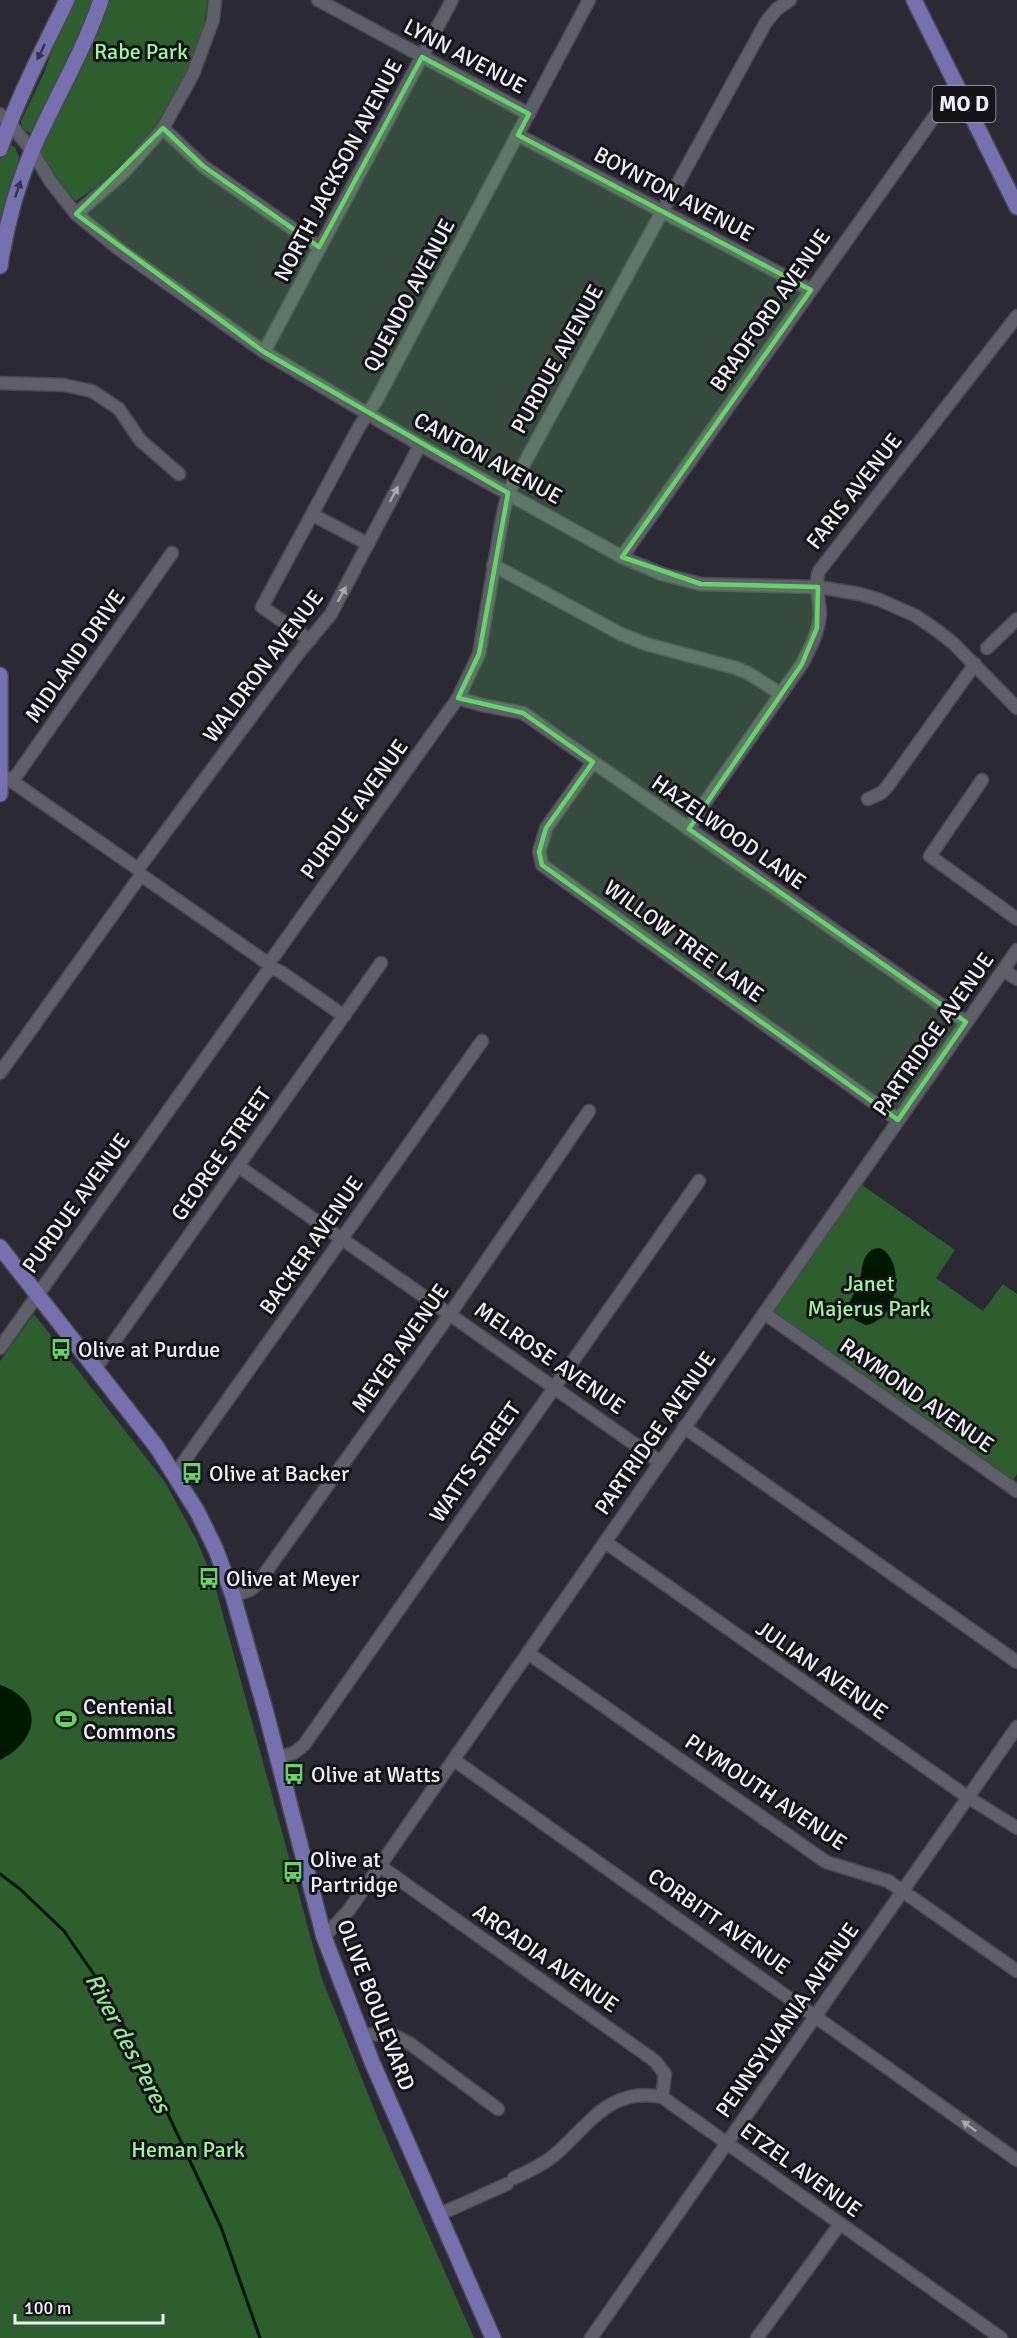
<svg xmlns="http://www.w3.org/2000/svg" width="1017" height="2338" font-family="Signika,sans-serif">
<rect width="100%" height="100%" fill="#2b2a34"/>
<g fill="#2e5e2e">
<path d="M74 0H96L75 48 34 130 31 133C26 132 21 127 21 121L44 73 57 36Z"/>
<path d="M106 0H207C207 12 204 24 200 36 180 103 134 162 76 201L60 182 38 148Z"/>
<polygon points="8,144 15,147 19,157 0,223 0,160"/>
<polygon points="862,1185 955,1250 936,1278 983,1311 1003,1284 1017,1294 1017,1474 1012,1482 775,1312 776,1307"/>
<polygon points="34,1314 165,1482 197,1541 214,1582 322,1979 383,2131 474,2338 0,2338 0,1361"/>
</g>
<g fill="#001700">
<path d="M880 1248C906 1261 899 1319 866 1325L855 1320 848 1306C851 1298 856 1291 859 1283 863 1270 861 1249 880 1248Z"/>
<path d="M0 1685C45 1701 39 1740 0 1760Z"/>
</g>
<g fill="none" stroke-linecap="round" stroke-linejoin="round">
<polyline stroke="#001700" stroke-width="3" points="0,1874 20,1889 64,1931 104,1989 151,2078 221,2227 260,2338"/>
<defs>
<g id="minor">
<polyline points="318,0 529,114"/>
<polyline points="0,114 9,122 32,151 51,182 76,214 120,250 264,352 420,445 622,557 662,574 701,584 818,587 860,594 880,600 916,616 935,629 953,643 1017,708"/>
<polyline points="163,128 203,166 319,247"/>
<polyline points="518,135 811,290"/>
<polyline points="76,214 124,172 163,128 193,74 213,20 215,0"/>
<polyline points="264,352 452,0"/>
<polyline points="0,383 64,385 92,391 119,409 140,440 179,474"/>
<polyline points="313,515 368,544"/>
<polyline points="622,557 939,110 960,96"/>
<polyline points="493,565 621,634 646,644 736,668 748,673 781,694"/>
<polyline points="310,640 262,607 359,427 376,401 589,0"/>
<polyline points="987,648 1017,619"/>
<polyline points="458,698 481,705 523,713 966,1022"/>
<polyline points="593,762 546,828 539,852 542,865 898,1120"/>
<polyline points="0,773 138,869 297,655 331,614 420,445"/>
<polyline points="982,780 930,856 1017,919"/>
<polyline points="12,782 172,553"/>
<polyline points="868,799 881,793 887,787 975,664"/>
<path d="M689 829 704 804 802 664C810 649 819 632 820 614 820 600 814 583 819 571L1017 316"/>
<polyline points="1003,970 1017,979"/>
<polyline points="0,1073 141,875 266,962 272,959 458,698 479,654 503,513 508,493 766,22 777,9 790,0"/>
<polyline points="238,1166 660,1462"/>
<polyline points="764,1313 1017,1491"/>
<polyline points="0,1348 266,973 272,968 281,972 344,1016"/>
<polyline points="95,1369 381,963"/>
<polyline points="684,1427 1017,1662"/>
<polyline points="175,1474 482,1041"/>
<polyline points="605,1542 969,1798 1017,1828"/>
<polyline points="233,1596 250,1590 258,1583 450,1314 589,1111"/>
<polyline points="528,1653 826,1862 888,1881 1017,1971"/>
<polyline points="279,1757 294,1753 304,1745 699,1181"/>
<polyline points="454,1760 1017,2160"/>
<polyline points="380,1866 655,2061 665,2074 662,2097"/>
<polyline points="324,1937 349,1910 1017,950"/>
<polyline points="361,2034 393,2035 409,2043 498,2109"/>
<path d="M514 2178C529 2171 545 2164 558 2152 591 2122 611 2087 662 2097L1001 2338"/>
<polyline points="438,2215 507,2184"/>
<polyline points="591,2338 1017,1727"/>
<polyline points="757,2338 840,2224"/>
</g>
<g id="major">
<polyline points="914,0 1017,207"/>
<path d="M0 149C18 97 43 49 67 0"/>
<path d="M0 266C6 227 16 188 32 151 54 100 83 53 101 0"/>
<polyline points="0,675 0,794"/>
<polyline points="0,1247 156,1446 197,1511 216,1550 233,1596 265,1709 324,1937 372,2062 493,2338"/>
</g>
</defs>
<use href="#minor" stroke="#484851" stroke-width="15"/>
<use href="#major" stroke="#484851" stroke-width="18"/>
<use href="#minor" stroke="#5f5f6a" stroke-width="12"/>
<use href="#major" stroke="#7670ae" stroke-width="15"/>
</g>
<defs><path id="oneway-solid" d="M-6-.8H1V-3.2L6.5 0L1 3.2V.8H-6Z" transform="scale(1.5)"/></defs>
<g fill="#36344c">
<use href="#oneway-solid" transform="translate(41 52) rotate(116)"/>
<use href="#oneway-solid" transform="translate(18 189) rotate(-71)"/>
</g>
<g fill="#a8a8b0">
<use href="#oneway-solid" transform="translate(394 494) rotate(-62)"/>
<use href="#oneway-solid" transform="translate(342 594) rotate(-62)"/>
<use href="#oneway-solid" transform="translate(969 2126) rotate(-144)"/>
</g>
<path fill="#65d467" fill-opacity="0.2" stroke="#65d467" stroke-width="4.5" stroke-linejoin="round" d="M422 57 529 114 518 135 811 290 622 557 701 584 818 587 817 628 802 664 689 829 966 1022 898 1120 542 865 539 852 546 828 593 762 523 713 458 698 479 654 508 493 264 352 76 214 163 128 203 166 319 247Z"/>
<defs>
<symbol id="bus-bare" viewBox="-9 -9 18 18"><path d="M-5-6H5V4H4V6H2V4H-2V6H-4V4H-5ZM-3.5-4V0h7V-4ZM-3.5 1.2v1.5H-2V1.2ZM2 1.2v1.5H3.5V1.2Z" fill="#65d467" stroke="#141418" stroke-width="2.5" paint-order="stroke"/></symbol>
<symbol id="stadium-bare" viewBox="-9 -9 18 18"><path d="M0-5a6.5 5 0 1 0 0 10a6.5 5 0 1 0 0-10ZM-3.5-1.8h7v3.6h-7Z" fill="#65d467" stroke="#141418" stroke-width="2.5" paint-order="stroke"/></symbol>
</defs>
<g fill-rule="evenodd">
<use href="#bus-bare" x="46" y="1334" width="30" height="30"/>
<use href="#bus-bare" x="177" y="1458" width="30" height="30"/>
<use href="#bus-bare" x="194" y="1563" width="30" height="30"/>
<use href="#stadium-bare" x="51" y="1704" width="30" height="30"/>
<use href="#bus-bare" x="279" y="1759" width="30" height="30"/>
<use href="#bus-bare" x="278" y="1857" width="30" height="30"/>
</g>
<g text-anchor="middle" dominant-baseline="central" stroke-width="6" stroke-linejoin="round" paint-order="stroke">
<rect fill="#141418" stroke="#aeaeb4" stroke-width="1.5" x="932.5" y="86" width="63" height="36" rx="4.5"/>
<g font-size="21" font-weight="bold" fill="#f0f0f7">
<text x="964" y="104">MO D</text>
</g>
<g font-size="22" fill="#a1f49f" stroke="#141418">
<text x="141" y="51">Rabe Park</text>
<text x="869" y="1283">Janet<tspan x="869" dy="25">Majerus Park</tspan></text>
<text x="188" y="2149">Heman Park</text>
</g>
<g font-size="22" fill="#f0f0f7" stroke="#141418">
<text transform="translate(465 56) rotate(28)">LYNN AVENUE</text>
<text transform="translate(338 170) rotate(-62)">NORTH JACKSON AVENUE</text>
<text transform="translate(674 194) rotate(28)">BOYNTON AVENUE</text>
<text transform="translate(409 295) rotate(-62)">QUENDO AVENUE</text>
<text transform="translate(770 310) rotate(-55)">BRADFORD AVENUE</text>
<text transform="translate(557 359) rotate(-61)">PURDUE AVENUE</text>
<text transform="translate(488 458) rotate(29)">CANTON AVENUE</text>
<text transform="translate(854 491) rotate(-52)">FARIS AVENUE</text>
<text transform="translate(75 656) rotate(-55)">MIDLAND DRIVE</text>
<text transform="translate(263 666) rotate(-53)">WALDRON AVENUE</text>
<text transform="translate(354 809) rotate(-54)">PURDUE AVENUE</text>
<text transform="translate(729 832) rotate(35)">HAZELWOOD LANE</text>
<text transform="translate(684 941) rotate(36)">WILLOW TREE LANE</text>
<text transform="translate(933 1034) rotate(-55)">PARTRIDGE AVENUE</text>
<text transform="translate(221 1154) rotate(-55)">GEORGE STREET</text>
<text transform="translate(76 1203) rotate(-54)">PURDUE AVENUE</text>
<text transform="translate(311 1245) rotate(-55)">BACKER AVENUE</text>
<text transform="translate(400 1348) rotate(-55)">MEYER AVENUE</text>
<text transform="translate(550 1358) rotate(35)">MELROSE AVENUE</text>
<text transform="translate(917 1395) rotate(35)">RAYMOND AVENUE</text>
<text transform="translate(655 1433) rotate(-55)">PARTRIDGE AVENUE</text>
<text transform="translate(475 1462) rotate(-55)">WATTS STREET</text>
<text transform="translate(822 1670) rotate(35)">JULIAN AVENUE</text>
<text transform="translate(766 1792) rotate(34)">PLYMOUTH AVENUE</text>
<text transform="translate(719 1921) rotate(35)">CORBITT AVENUE</text>
<text transform="translate(546 1958) rotate(35)">ARCADIA AVENUE</text>
<text transform="translate(376 2005) rotate(69)">OLIVE BOULEVARD</text>
<text transform="translate(787 2020) rotate(-55)">PENNSYLVANIA AVENUE</text>
<text transform="translate(801 2170) rotate(36)">ETZEL AVENUE</text>
</g>
<g font-size="22" fill="#f0f0f7" stroke="#141418" text-anchor="start">
<text x="78" y="1349">Olive at Purdue</text>
<text x="209" y="1473">Olive at Backer</text>
<text x="226" y="1578">Olive at Meyer</text>
<text x="83" y="1706">Centenial<tspan x="83" dy="25">Commons</tspan></text>
<text x="311" y="1774">Olive at Watts</text>
<text x="310" y="1859">Olive at<tspan x="310" dy="25">Partridge</tspan></text>
</g>
<g font-size="24" font-style="italic" fill="#96e895" stroke="#141418">
<text transform="translate(128 2043) rotate(62)">River des Peres</text>
</g>
</g>
<path d="M15 2314v9h148v-9" fill="none" stroke="#f0f0f7" stroke-width="3"/>
<text x="24" y="2314" font-size="18" fill="#f0f0f7" stroke="#141418" stroke-width="4.5" paint-order="stroke">100 m</text>
</svg>
